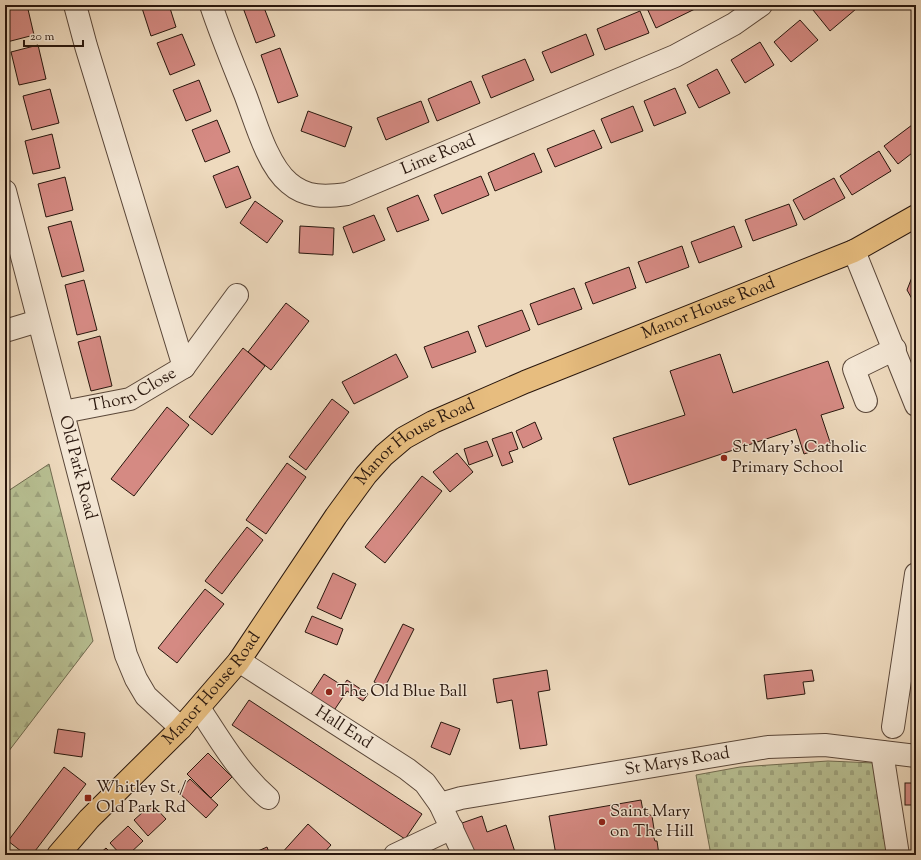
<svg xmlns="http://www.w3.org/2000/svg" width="921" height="860" font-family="'Sorts Mill Goudy',serif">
<defs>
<pattern id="forest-firs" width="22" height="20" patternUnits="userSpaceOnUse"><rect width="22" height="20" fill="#b8c093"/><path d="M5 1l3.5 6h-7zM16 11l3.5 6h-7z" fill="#9ea47e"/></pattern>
<pattern id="cemetery-stones" width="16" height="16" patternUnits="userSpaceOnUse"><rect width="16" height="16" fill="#b8c093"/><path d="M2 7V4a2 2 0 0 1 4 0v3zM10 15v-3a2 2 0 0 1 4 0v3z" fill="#9ea47e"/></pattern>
</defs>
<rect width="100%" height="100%" fill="#eedabe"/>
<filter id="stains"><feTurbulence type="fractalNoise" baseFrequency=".005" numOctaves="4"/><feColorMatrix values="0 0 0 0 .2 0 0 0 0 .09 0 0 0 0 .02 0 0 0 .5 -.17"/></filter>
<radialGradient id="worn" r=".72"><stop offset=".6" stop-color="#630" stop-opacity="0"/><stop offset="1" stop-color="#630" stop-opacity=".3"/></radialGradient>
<polygon fill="url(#forest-firs)" stroke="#706b50" points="49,464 93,641 5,756 5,493"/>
<polygon fill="url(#cemetery-stones)" stroke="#706b50" points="828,761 874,763 888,855 711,855 696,775 740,767"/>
<g fill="#d58a83" stroke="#28160d">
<polygon points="13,5 27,5 34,35 7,42 5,33 5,7"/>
<polygon points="141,5 169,5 176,27 151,36"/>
<polygon points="242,5 263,5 275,36 256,43"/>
<polygon points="649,5 697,5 699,7 656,28 646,6"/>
<polygon points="818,5 853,5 856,9 830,31 813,10"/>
<polygon points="640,11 649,33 605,50 597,29"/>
<polygon points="800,20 818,40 791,62 774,42"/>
<polygon points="182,34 195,65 170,75 157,43"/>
<polygon points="586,34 594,55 551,73 542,52"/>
<polygon points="760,42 774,65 745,83 731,60"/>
<polygon points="38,45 46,79 19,85 11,52"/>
<polygon points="280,48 298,96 278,103 261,55"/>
<polygon points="525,59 534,80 491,98 482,76"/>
<polygon points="717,69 730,93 699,108 687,85"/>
<polygon points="199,80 211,111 186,121 173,90"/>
<polygon points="471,81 480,103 437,121 428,99"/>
<polygon points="675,88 686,113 654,126 644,101"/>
<polygon points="50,89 59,123 32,130 23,96"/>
<polygon points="421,101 429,122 386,140 377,118"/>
<polygon points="633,106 643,131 611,143 601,119"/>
<polygon points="308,111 352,127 345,147 301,131"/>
<polygon points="217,120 230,152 205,162 192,130"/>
<polygon points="916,122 916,150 898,164 884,146"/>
<polygon points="594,130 602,148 555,167 547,149"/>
<polygon points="52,134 60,168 33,174 25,141"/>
<polygon points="879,151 891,171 852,195 840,176"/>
<polygon points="534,153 542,172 495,191 488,173"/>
<polygon points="238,166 251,198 226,208 213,176"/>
<polygon points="481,176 489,195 442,214 434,195"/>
<polygon points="65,177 73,210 46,217 38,184"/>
<polygon points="834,178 845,198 804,220 793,200"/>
<polygon points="418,195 429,220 397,232 387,208"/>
<polygon points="255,201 283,221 267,243 240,223"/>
<polygon points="789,204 797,225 753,241 745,220"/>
<polygon points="374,215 385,240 353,253 343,227"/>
<polygon points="71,221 84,271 62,277 48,227"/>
<polygon points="300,226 334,228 333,255 299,253"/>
<polygon points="734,226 742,247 699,263 691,242"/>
<polygon points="682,246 689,267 646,283 638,262"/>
<polygon points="629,267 636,288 593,304 585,283"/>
<polygon points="916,271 916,306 907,290 914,272"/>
<polygon points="84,280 97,330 77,335 65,285"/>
<polygon points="574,288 582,309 538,325 530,304"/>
<polygon points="286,303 309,321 271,370 248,352"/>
<polygon points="522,310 530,330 486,347 478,326"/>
<polygon points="468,331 476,352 432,368 424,347"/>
<polygon points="100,336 112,386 91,391 78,342"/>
<polygon points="243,348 265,366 212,435 189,417"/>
<polygon points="396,354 408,377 354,404 342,382"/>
<polygon points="720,354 733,393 828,361 844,408 821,415 831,445 804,454 796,429 629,485 613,438 685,415 670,371"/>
<polygon points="332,399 349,412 306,470 289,457"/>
<polygon points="167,407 189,425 134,496 111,479"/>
<polygon points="535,422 542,439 523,448 516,431"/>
<polygon points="512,432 518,449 509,452 513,462 502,466 492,439"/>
<polygon points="487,441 493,456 469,465 464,449"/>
<polygon points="457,453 473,472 450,492 433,472"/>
<polygon points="287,463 306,477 266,534 246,520"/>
<polygon points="422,476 442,491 385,563 365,547"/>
<polygon points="247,527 263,540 222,594 205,581"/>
<polygon points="333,573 356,584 341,619 317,608"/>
<polygon points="205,589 224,604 177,663 158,648"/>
<polygon points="312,616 343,629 337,645 305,632"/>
<polygon points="403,624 414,629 385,687 374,682"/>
<polygon points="547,670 550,690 538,692 547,745 520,749 512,700 497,703 493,679"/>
<polygon points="812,670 814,681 803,682 805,694 767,699 764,675"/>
<polygon points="324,674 343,686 347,680 368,694 363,701 347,691 333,712 309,697"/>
<polygon points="249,700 422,814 405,839 232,725"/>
<polygon points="915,703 916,703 916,727 914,727"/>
<polygon points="441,722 460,729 450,755 431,747"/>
<polygon points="58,729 85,733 82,757 54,753"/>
<polygon points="208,753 232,777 211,798 187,774"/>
<polygon points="64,767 86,784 32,855 26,855 8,841"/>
<polygon points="190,779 218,805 206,818 178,792"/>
<rect x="905" y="783" width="11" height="22"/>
<polygon points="641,800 643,811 652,816 654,829 652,832 655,841 657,841 659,855 619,855 618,851 593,855 556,855 549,816"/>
<polygon points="152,804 166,819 148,836 134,820"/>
<polygon points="482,816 487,832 506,825 516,855 473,855 462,823"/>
<polygon points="308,824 331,845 322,855 280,855"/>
<polygon points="128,826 143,841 128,855 121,855 110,843"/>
<polygon points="267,847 270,855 249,855"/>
<polygon points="106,848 113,855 98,855"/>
</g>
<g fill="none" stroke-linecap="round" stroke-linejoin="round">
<defs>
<g id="minor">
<polyline points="75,5 86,46 184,367"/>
<path id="s1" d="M211 5C221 35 233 64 245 94 255 120 267 165 289 183 306 198 326 197 347 194L675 56 734 24 761 5"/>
<path id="s2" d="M5 191 126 655 136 679 146 696 181 728"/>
<polyline points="854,251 916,405"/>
<polyline points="5,331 38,321"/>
<polyline points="866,401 854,369 895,349"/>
<path id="s3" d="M63 412 130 399 184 367 237 295"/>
<path id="s4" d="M239 661 407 769 425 783 440 804 464 855"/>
<path d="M199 708C220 740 239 773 268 798"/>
<polyline points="893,727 916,574"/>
<polyline points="882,752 898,855"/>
<path id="s5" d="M440 804 461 798 768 747 825 745 916 756"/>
<polyline points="395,855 452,828"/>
</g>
<g id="major">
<path id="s6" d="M58 855 89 819 181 728 239 661 336 516 366 475 384 455 404 438 433 422 525 382 854 251 916 216"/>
</g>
</defs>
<use href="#minor" stroke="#5a4739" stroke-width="24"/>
<use href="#major" stroke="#28160d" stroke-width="24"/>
<use href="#minor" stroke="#f4e7d5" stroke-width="22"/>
<use href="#major" stroke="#e7bd7f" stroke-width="22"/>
</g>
<g fill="#8f2418" stroke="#f4e7d5" stroke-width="1.5">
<circle cx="724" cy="458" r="4"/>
<circle cx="329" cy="692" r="4"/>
<rect x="84" y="794" width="8" height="8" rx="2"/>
<circle cx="602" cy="822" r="4"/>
</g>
<g text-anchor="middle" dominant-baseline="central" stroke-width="3" stroke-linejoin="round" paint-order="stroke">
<g font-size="17" fill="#28160d" stroke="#f4e7d5">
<text stroke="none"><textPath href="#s1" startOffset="356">Lime Road</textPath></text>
<text stroke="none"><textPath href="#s6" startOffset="875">Manor House Road</textPath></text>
<text stroke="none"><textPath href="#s3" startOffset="74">Thorn Close</textPath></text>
<text stroke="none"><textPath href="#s6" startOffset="551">Manor House Road</textPath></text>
<text stroke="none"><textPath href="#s2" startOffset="286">Old Park Road</textPath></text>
<text stroke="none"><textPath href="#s6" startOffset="227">Manor House Road</textPath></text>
<text stroke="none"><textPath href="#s4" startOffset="124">Hall End</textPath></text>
<text stroke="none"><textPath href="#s5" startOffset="241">St Marys Road</textPath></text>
</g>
<g font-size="17" fill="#28160d" stroke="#f4e7d5" text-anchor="start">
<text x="732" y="448">St Mary's Catholic<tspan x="732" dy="20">Primary School</tspan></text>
<text x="337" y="692">The Old Blue Ball</text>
<text x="96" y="788">Whitley St /<tspan x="96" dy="20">Old Park Rd</tspan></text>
<text x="610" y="812">Saint Mary<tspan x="610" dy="20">on The Hill</tspan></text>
</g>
</g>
<rect width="921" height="860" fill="none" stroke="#eedabe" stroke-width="20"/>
<rect x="6" y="6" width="909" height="848" fill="none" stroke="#28160d" stroke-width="2"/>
<rect x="10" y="10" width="901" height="840" fill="none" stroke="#28160d"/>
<path d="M24 40v6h59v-6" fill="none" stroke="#28160d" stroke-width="2"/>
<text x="30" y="40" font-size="12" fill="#28160d" stroke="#f4e7d5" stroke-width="3" paint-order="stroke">20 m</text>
<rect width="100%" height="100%" filter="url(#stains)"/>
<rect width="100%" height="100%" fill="url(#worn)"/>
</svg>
